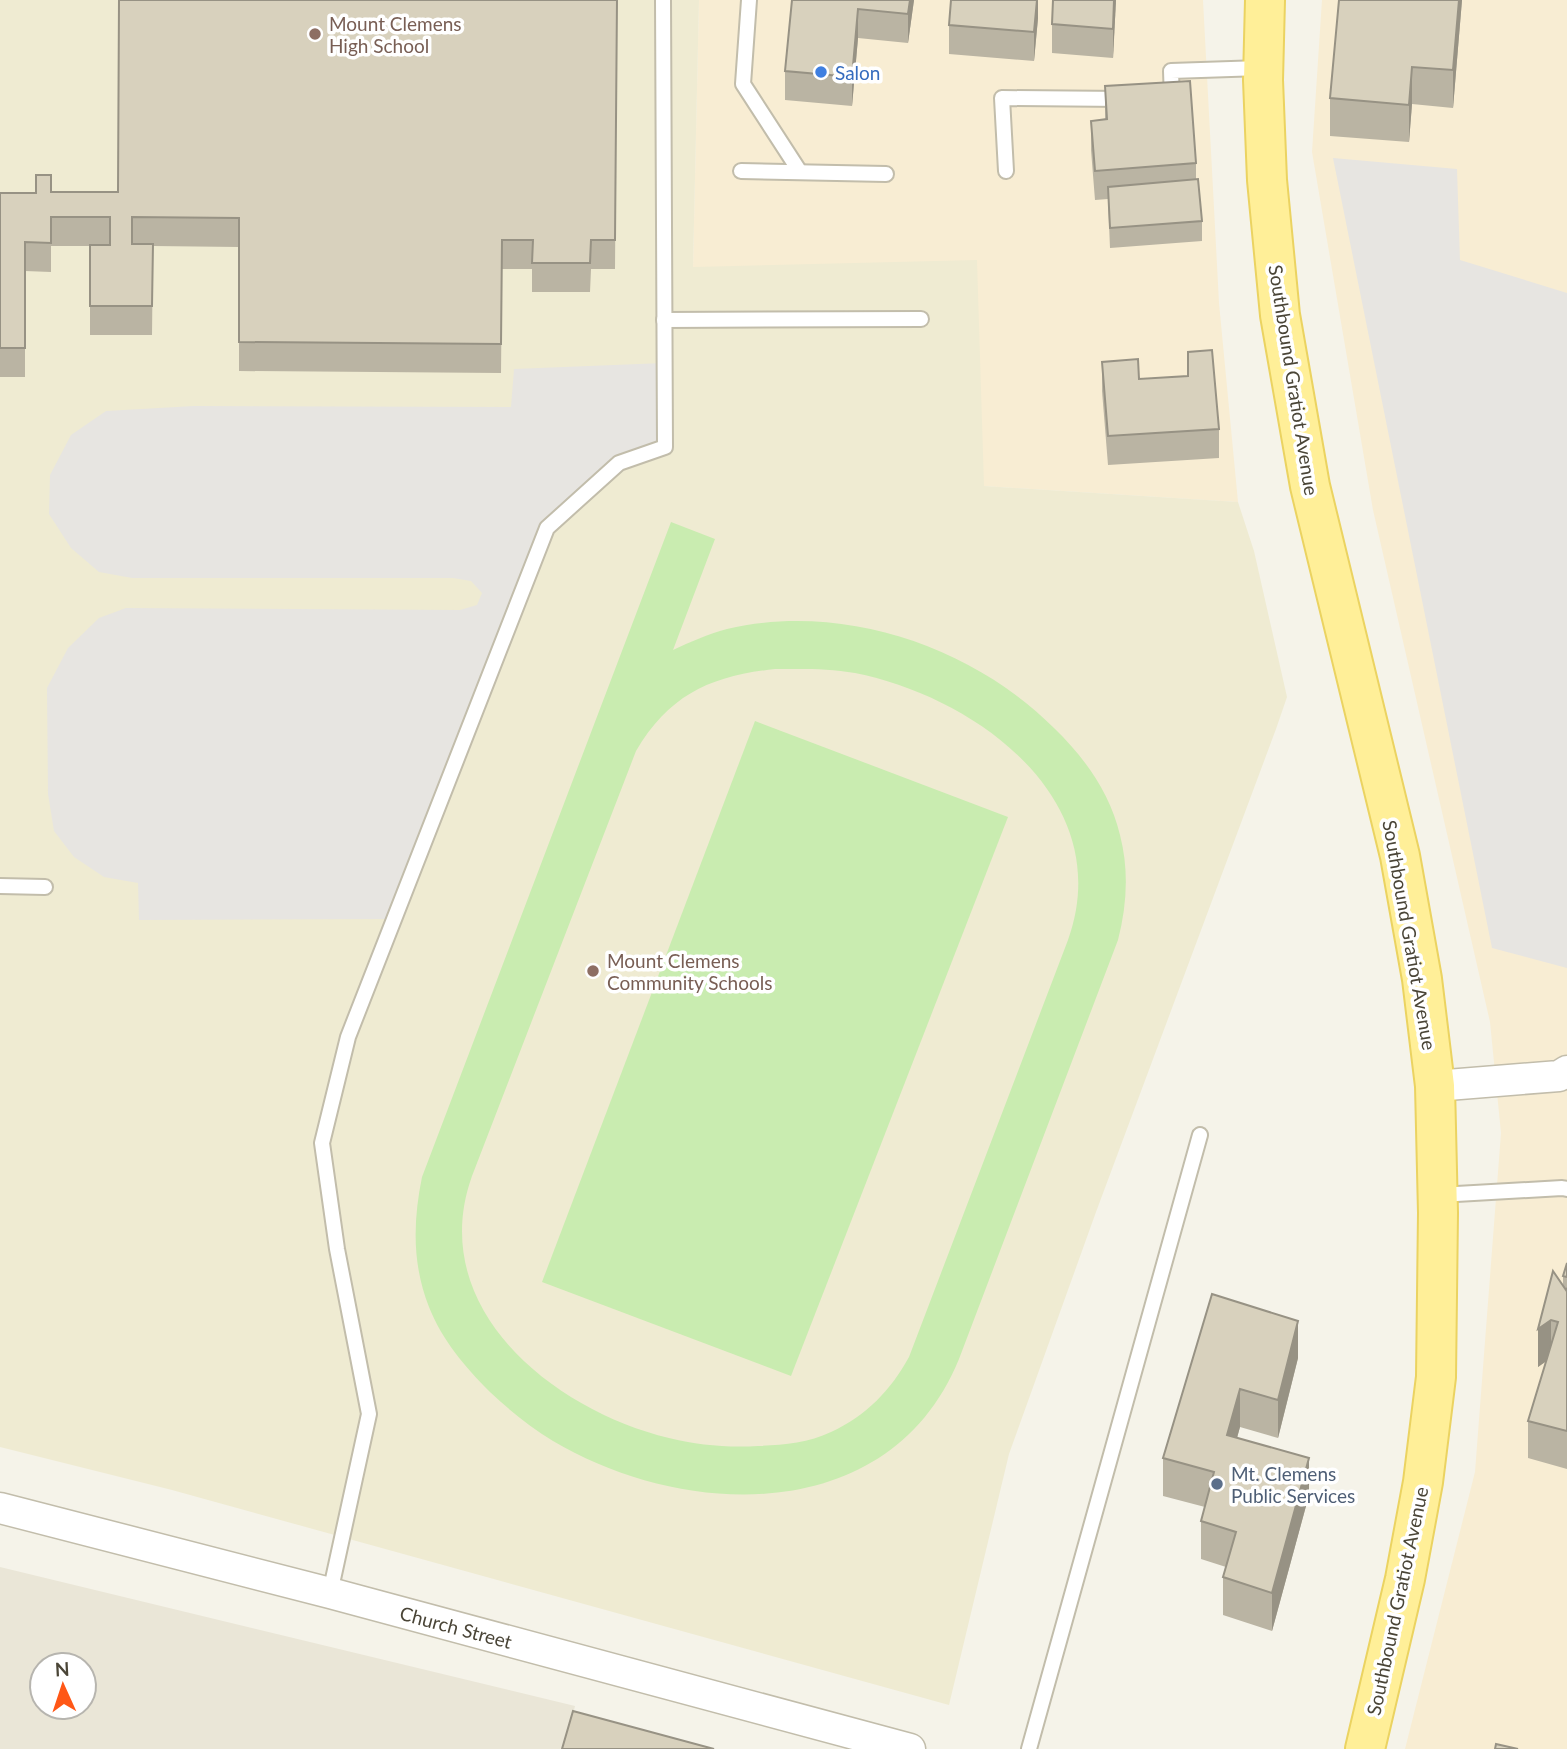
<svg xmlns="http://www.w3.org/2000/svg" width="1567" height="1749" font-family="Lato,sans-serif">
<rect width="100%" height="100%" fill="#f5f3e9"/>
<path fill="#eae6d7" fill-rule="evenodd" d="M0 1567 575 1706 565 1749H0ZM42 1665H84V1707H42Z"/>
<g fill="#f8edd3">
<polygon points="699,0 1203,0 1219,303 1238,502 984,486 693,267"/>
<polygon points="1322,0 1567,0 1567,1749 1405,1749 1475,1472 1501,1133 1490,1022 1373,510 1312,152"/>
</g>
<polygon fill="#efebd2" points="0,0 699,0 693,267 977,260 984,486 1238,502 1254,551 1287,697 1276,729 1096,1212 1009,1454 949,1705 172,1490 0,1447"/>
<g fill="#c9ecb0" fill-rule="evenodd">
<path d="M671 522 715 539 673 650C690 642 708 634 727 629 842 602 972 646 1054 728 1085 758 1110 793 1120 835 1129 870 1127 905 1118 940L959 1359C891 1526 686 1520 553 1441 530 1427 509 1410 490 1392 465 1367 442 1340 429 1307 412 1264 413 1221 422 1177ZM775 669C801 669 828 668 855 673 976 697 1118 800 1068 940L909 1357C891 1390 866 1416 831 1432 808 1443 782 1445 758 1446 728 1448 698 1445 669 1438 553 1410 425 1308 472 1176L636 751C670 694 711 676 775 669Z"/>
<polygon points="755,721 1008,817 791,1376 542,1282"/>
</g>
<g fill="#e7e5e1">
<polygon points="1333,158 1457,169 1460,260 1567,293 1567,968 1492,948"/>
<polygon points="664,363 665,447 619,463 547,528 394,919 139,920 138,883 104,877 74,857 54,831 48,794 47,688 68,648 99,618 126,608 460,610 477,605 482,593 471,581 453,578 132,578 99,572 71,548 49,514 50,475 71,435 106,411 194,406 511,407 514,369"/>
</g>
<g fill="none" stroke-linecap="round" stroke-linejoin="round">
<defs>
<g id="lane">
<polyline points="749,0 743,84 800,172"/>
<polyline points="1172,100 1171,71 1261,68"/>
<polyline points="741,171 886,174"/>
<polyline points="1006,171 1002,98 1124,99"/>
<polyline points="664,320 921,319"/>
<polyline points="0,886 45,887"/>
<polyline points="1439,1195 1562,1188 1567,1189"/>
<polyline points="330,1593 369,1414 337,1249 322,1143 348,1037 547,528 619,463 665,447 663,0"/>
<polyline points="1029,1749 1200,1135"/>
</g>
<g id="street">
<polyline points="1435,1086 1559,1076 1567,1071"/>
<polyline points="0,1508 330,1593 910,1749"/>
</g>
<polyline id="primary" points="1265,0 1263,80 1267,180 1280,315 1310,486 1400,856 1422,979 1435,1086 1438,1213 1436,1377 1423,1482 1405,1579 1365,1749"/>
</defs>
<use href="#lane" stroke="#c2bdab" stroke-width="18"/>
<use href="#street" stroke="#c2bdab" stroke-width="33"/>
<use href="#primary" stroke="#ebd361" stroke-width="42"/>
<use href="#lane" stroke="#fff" stroke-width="14"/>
<use href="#street" stroke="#fff" stroke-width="30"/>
<use href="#primary" stroke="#ffef98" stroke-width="38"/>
</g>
<g fill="#bab4a3">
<polygon points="617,0 615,269 591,269 590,292 532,292 532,269 502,269 501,373 239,371 239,247 153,246 152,335 90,335 90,246 51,246 51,272 25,271 25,377 0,377 0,193 118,192"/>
<polygon points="792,0 914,0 908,43 858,38 852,106 785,100 785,71"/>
<polygon points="1038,0 1038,18 1034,61 949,54 949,25"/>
<polygon points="1116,0 1113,58 1052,53 1052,24"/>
<polygon points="1339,0 1462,0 1453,108 1412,104 1409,142 1330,136 1330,98"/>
<polygon points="1105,86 1196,163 1196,179 1202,221 1202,241 1110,248 1108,199 1095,200 1091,150 1091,121 1105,120"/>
<polygon points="1102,362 1139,379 1219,429 1219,458 1108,465 1102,391"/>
<polygon points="1567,1263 1567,1469 1528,1458 1528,1421 1546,1361 1538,1367 1538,1329 1563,1285 1563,1276"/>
<polygon points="1212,1294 1298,1358 1278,1438 1240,1427 1237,1438 1309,1495 1272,1631 1223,1615 1223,1577 1226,1567 1201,1559 1201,1521 1205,1507 1163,1496 1163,1458"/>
</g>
<g fill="#979284">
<polygon points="910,0 914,0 908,43 908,14"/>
<polygon points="1037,0 1038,0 1038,18 1034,61 1034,32"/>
<polygon points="1114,0 1116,0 1113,58 1113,29"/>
<polygon points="1459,0 1462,0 1453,108 1453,70"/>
<polygon points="858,9 858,38 852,106 852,77"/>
<polygon points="1412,67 1412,104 1409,142 1409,105"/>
<polygon points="1551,1320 1551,1358 1538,1367 1538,1329"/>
<polygon points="1298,1321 1298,1358 1278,1438 1278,1400"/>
<polygon points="1240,1389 1240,1427 1227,1473 1227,1435"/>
<polygon points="1309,1458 1309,1495 1272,1631 1272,1593"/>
</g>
<g fill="#d8d1bd" stroke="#979284" stroke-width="2">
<polygon points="119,0 617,0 615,240 591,240 590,263 532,263 533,240 502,240 501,344 239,342 239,218 132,217 132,244 153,244 152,306 90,306 90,245 110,245 110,217 51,217 51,243 25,242 25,348 0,348 0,193 36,193 36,175 51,175 51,192 118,192"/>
<polygon points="792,0 910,0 908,14 858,9 852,77 785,71"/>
<polygon points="951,0 1037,0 1034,32 949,25"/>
<polygon points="1053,0 1114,0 1113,29 1052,24"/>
<polygon points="1339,0 1459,0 1453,70 1412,67 1409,105 1330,98"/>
<polygon points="1190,81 1196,163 1095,171 1091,121 1107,119 1105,86"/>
<polygon points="1198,179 1202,221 1110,228 1108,187"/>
<polygon points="1212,350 1219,429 1108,436 1102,362 1138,359 1139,379 1188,376 1188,352"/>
<polygon points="1567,1263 1567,1277 1563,1276"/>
<polygon points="1553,1271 1566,1290 1567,1288 1567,1431 1528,1421 1558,1322 1551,1320 1538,1329"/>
<polygon points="1212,1294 1298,1321 1278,1400 1240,1389 1227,1435 1309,1458 1272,1593 1223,1577 1236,1532 1201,1521 1214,1472 1163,1458"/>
<polygon points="573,1711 714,1749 562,1749"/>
<polygon points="1496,1744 1518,1749 1495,1749"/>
</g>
<g fill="#8d6e63" stroke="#fff" stroke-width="2.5">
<circle cx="315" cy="34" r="7"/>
<circle cx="593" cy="971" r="7"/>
</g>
<circle fill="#3f7fe0" stroke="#fff" stroke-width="2.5" cx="821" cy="72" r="7"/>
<circle fill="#5c6f8a" stroke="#fff" stroke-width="2.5" cx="1217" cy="1484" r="7"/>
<g text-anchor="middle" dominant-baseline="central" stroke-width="7" stroke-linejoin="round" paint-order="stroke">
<g font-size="19" fill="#785e54" stroke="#fff" text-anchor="start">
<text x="329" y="23">Mount Clemens<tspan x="329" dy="22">High School</tspan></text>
<text x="607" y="960">Mount Clemens<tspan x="607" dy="22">Community Schools</tspan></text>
</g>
<g font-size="19" fill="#366cbe" stroke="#fff" text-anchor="start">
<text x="835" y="72">Salon</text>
</g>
<g font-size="19" fill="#4a4537" stroke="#fff">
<text transform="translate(1294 380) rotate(81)">Southbound Gratiot Avenue</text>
<text transform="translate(1410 935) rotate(80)">Southbound Gratiot Avenue</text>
<text transform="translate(1397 1601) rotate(-78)">Southbound Gratiot Avenue</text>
<text transform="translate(456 1627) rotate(15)">Church Street</text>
</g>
<g font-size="19" fill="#4e5e75" stroke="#fff" text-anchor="start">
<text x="1231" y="1473">Mt. Clemens<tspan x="1231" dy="22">Public Services</tspan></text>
</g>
</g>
<g transform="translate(63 1686) rotate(357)"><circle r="33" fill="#ffffff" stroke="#b7b5af" stroke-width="2"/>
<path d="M0-5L12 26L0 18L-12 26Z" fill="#ff5716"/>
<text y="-10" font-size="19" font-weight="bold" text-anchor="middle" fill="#4a4537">N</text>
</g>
</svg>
